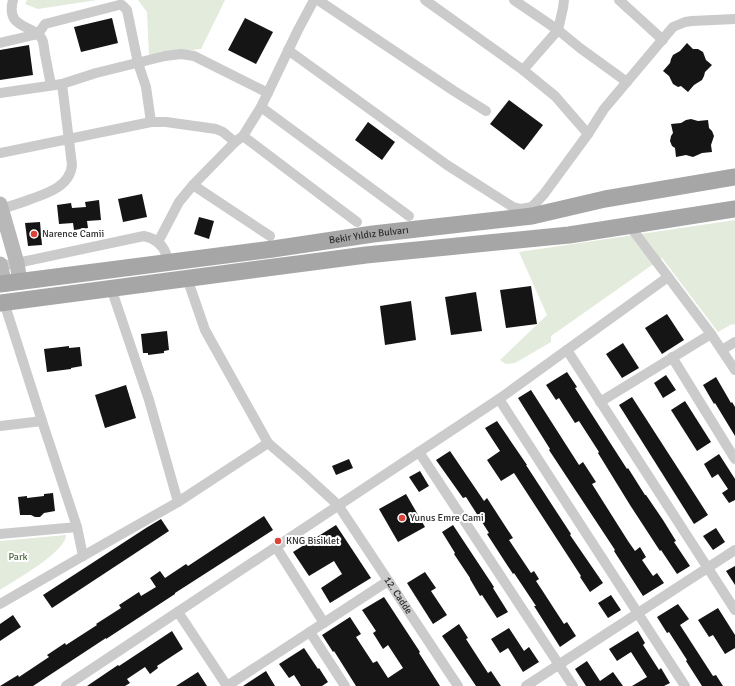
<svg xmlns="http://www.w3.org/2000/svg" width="735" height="686" font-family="Signika,sans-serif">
<rect width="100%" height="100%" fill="#fff"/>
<g fill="#e2ebdc">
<polygon points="27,0 97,0 38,9 25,4"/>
<polygon points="138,0 225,0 201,49 149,55 147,12"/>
<polygon points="735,220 735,324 733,325 732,324 718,332 662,258 551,336 551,342 515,363 506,364 500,360 547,315 519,252"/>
<path d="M66 535C66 552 15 580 0 590V541Z"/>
</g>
<g fill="#151515">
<polygon points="112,18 118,43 81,52 74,27"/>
<polygon points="245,18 273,32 256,64 228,50"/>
<polygon points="687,43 693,49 698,49 703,52 706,60 712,65 705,72 704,76 702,80 694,85 688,92 681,86 678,87 673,84 669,76 663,71 670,63 671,59 673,55 680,51"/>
<polygon points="29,45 33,75 0,80 0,50"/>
<polygon points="509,100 543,125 524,150 490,124"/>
<polygon points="691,119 698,121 708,120 709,128 712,131 714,136 711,145 712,152 702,153 693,157 686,155 676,157 675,148 672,146 670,141 671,136 673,133 671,124 681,123 686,120"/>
<polygon points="368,122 395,142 382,160 355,140"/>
<polygon points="142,194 147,217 123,222 118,199"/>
<polygon points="99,200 101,220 87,221 88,228 74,230 73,223 59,224 57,205 71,203 72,208 86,207 85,202"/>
<polygon points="199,217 214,221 209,239 194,234"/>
<polygon points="40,222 42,245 28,246 25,223"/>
<polygon points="531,286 537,324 506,328 500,290"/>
<polygon points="476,292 482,331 451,335 445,297"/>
<polygon points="411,301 416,340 385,345 380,306"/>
<polygon points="667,314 684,340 662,354 645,328"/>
<polygon points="167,331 169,350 164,351 164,353 148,355 148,353 143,353 141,334"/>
<polygon points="623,343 639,368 622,378 606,354"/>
<polygon points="69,346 69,348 80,347 82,366 71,368 71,369 47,372 44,349"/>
<polygon points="567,372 577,387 575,388 591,413 627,469 628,468 645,495 646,495 663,520 676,541 674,542 690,566 677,574 661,550 660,551 630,505 598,453 599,452 579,421 575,423 559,398 556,400 546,385"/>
<polygon points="666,375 676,390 663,398 654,383"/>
<polygon points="716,377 731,403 732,402 735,407 735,436 715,403 714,404 703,385"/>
<polygon points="126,385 136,418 105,428 95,395"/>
<polygon points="531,390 579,465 583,462 596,482 592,484 628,541 635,551 640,547 646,557 642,560 653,576 657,573 664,583 643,596 614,551 615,550 549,450 550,449 518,398"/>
<polygon points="632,397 681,473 708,515 694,524 619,405"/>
<polygon points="685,401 711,442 697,451 671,410"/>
<polygon points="497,421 527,465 526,465 571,534 570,535 603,583 590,592 580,577 581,576 514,473 501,481 487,460 500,451 485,428"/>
<polygon points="450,451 484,501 487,498 513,538 509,540 531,573 534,571 539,579 536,581 542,590 564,624 567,622 576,636 560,647 534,606 536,606 514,573 513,574 487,534 489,533 466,497 463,498 436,460"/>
<polygon points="719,454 735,479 735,500 729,503 722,493 728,489 718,474 712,478 704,464"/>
<polygon points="349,459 353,468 336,475 332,466"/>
<polygon points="420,471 429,486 419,492 409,477"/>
<polygon points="53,493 55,511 44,513 40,517 35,517 31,515 20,515 18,497 27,496 27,498 44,496 44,494"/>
<polygon points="406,494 425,527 398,542 379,509"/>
<polygon points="264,516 273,530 175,593 175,594 106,639 106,638 33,686 0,686 18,675 19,677 49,657 47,655 65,643 66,645 97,625 96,624 121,608 119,605 139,592 141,596 156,587 150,578 160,571 165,578 186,564 188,566"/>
<polygon points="161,519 169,531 52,608 43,595 146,528"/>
<polygon points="336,525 371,578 330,603 321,588 342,574 334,561 309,576 293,552"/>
<polygon points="453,525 494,587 493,588 508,612 497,618 482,595 480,596 470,579 470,578 454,554 455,553 442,532"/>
<polygon points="716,528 725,542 713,550 703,536"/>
<polygon points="735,566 735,585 726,571"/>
<polygon points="425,572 436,588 431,591 447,615 433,624 407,583"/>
<polygon points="611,595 621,610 608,618 598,603"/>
<polygon points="384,597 420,652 419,653 440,686 356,686 334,651 333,652 322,635 350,617 361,634 356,637 373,663 377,661 388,678 403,668 388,645 383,649 373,633 376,631 362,610"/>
<polygon points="678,604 689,619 680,625 713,676 716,675 723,686 702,686 686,661 687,660 669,632 667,633 657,617"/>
<polygon points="718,608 735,635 735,648 725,654 713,635 709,637 698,620"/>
<polygon points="13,615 21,627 0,641 0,624"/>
<polygon points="459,624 468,638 466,639 488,673 491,671 501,686 476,686 451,649 442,636"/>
<polygon points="509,628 524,651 529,647 539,662 523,672 508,648 500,653 491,639"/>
<polygon points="172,631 183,649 157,666 158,668 150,674 145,667 127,679 130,683 125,686 87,686 118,665 119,666"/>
<polygon points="638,631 645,643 643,645 659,670 661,668 670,683 664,686 632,686 647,677 631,652 617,661 609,649"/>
<polygon points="304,648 318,669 319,668 328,682 322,686 301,686 294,675 289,678 279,664"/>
<polygon points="587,661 600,681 613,672 623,686 586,686 575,669"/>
<polygon points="266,671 275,686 243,686"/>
<polygon points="198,672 207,686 176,686"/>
</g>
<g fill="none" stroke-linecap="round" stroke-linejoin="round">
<g stroke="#cbcbcb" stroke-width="10">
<path d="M13 0C5 30 34 24 42 39 44 43 44 49 45 54 47 65 49 75 51 85"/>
<polyline points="318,0 454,91 486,111"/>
<polyline points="425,0 523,70 555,96 588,134"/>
<polyline points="514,0 558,30 580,48 627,82"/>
<polyline points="619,0 663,40"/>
<polyline points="0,43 38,34 45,24 119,5 122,5 127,10 138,63 146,87 151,122"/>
<polyline points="288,50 447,165 513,207 521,209 532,207"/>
<polyline points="523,70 558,30 563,8 564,0"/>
<polyline points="0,93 62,84 96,73 165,56 181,54 194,56 268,93"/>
<polyline points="261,107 409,216"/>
<polyline points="243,136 321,195 357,222"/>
<polyline points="0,153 151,122 166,122 216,129 223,132 235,142"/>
<polyline points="193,185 270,236"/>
<path d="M1 209C11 206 21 203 31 199 48 193 70 186 72 165L62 84"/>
<polyline points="532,216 532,207 544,194 588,134 604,109 673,27 685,22 692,21 735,19"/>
<polyline points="629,225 711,334 735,370"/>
<polyline points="158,242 179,202 193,185 235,142 243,136 261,107 298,30 314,0"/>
<path d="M0 266 17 263 144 236C158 239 166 248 168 262"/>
<polyline points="187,278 205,330 268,443"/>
<path id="s1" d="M111 288 149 400 178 502 268 443 303 473 338 505 458 686"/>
<polyline points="567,350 735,610"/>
<polyline points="722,350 735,342"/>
<polyline points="672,357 735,459"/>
<polyline points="499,399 685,686"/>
<polyline points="600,402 711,334"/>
<polyline points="0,426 42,421"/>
<polyline points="419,452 573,686"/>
<polyline points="0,534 77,527"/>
<polyline points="276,547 324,623"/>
<polyline points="83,556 178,502"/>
<polyline points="0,604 83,556 77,527 42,421 4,302"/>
<polyline points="178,612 227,686"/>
<polyline points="310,632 345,686"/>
<polyline points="66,686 499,399 668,277"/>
<polyline points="227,686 388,581"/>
<polyline points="526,686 735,550"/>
</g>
<g stroke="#b8b8b8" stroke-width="15">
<polyline points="0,204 17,263 20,282"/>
<polyline points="0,264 5,284"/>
</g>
<g stroke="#a6a6a6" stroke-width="17">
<path id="s2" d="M0 284 273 249 373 234 532 216 605 199 735 177"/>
<polyline points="0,303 366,255 569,235 735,209"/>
</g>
</g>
<g fill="#dc4339" stroke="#fff" stroke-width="1.5">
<circle cx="34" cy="234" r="4"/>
<circle cx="402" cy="518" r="4"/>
<circle cx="278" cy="541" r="4"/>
</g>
<g text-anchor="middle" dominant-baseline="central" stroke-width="4" stroke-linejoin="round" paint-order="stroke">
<g font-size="10" fill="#2e2e2e" stroke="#fff" text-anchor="start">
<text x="42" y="234">Narence Camii</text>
<text x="410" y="518">Yunus Emre Cami</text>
<text x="286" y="541">KNG Bisiklet</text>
</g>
<g font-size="10" fill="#2e2e2e" stroke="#fff">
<text stroke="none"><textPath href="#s2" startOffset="372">Bekir Yıldız Bulvarı</textPath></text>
<text stroke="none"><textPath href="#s1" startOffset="534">12. Cadde</textPath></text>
</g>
<g font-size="10" fill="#4b673e" stroke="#fff">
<text x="18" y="557">Park</text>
</g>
</g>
</svg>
